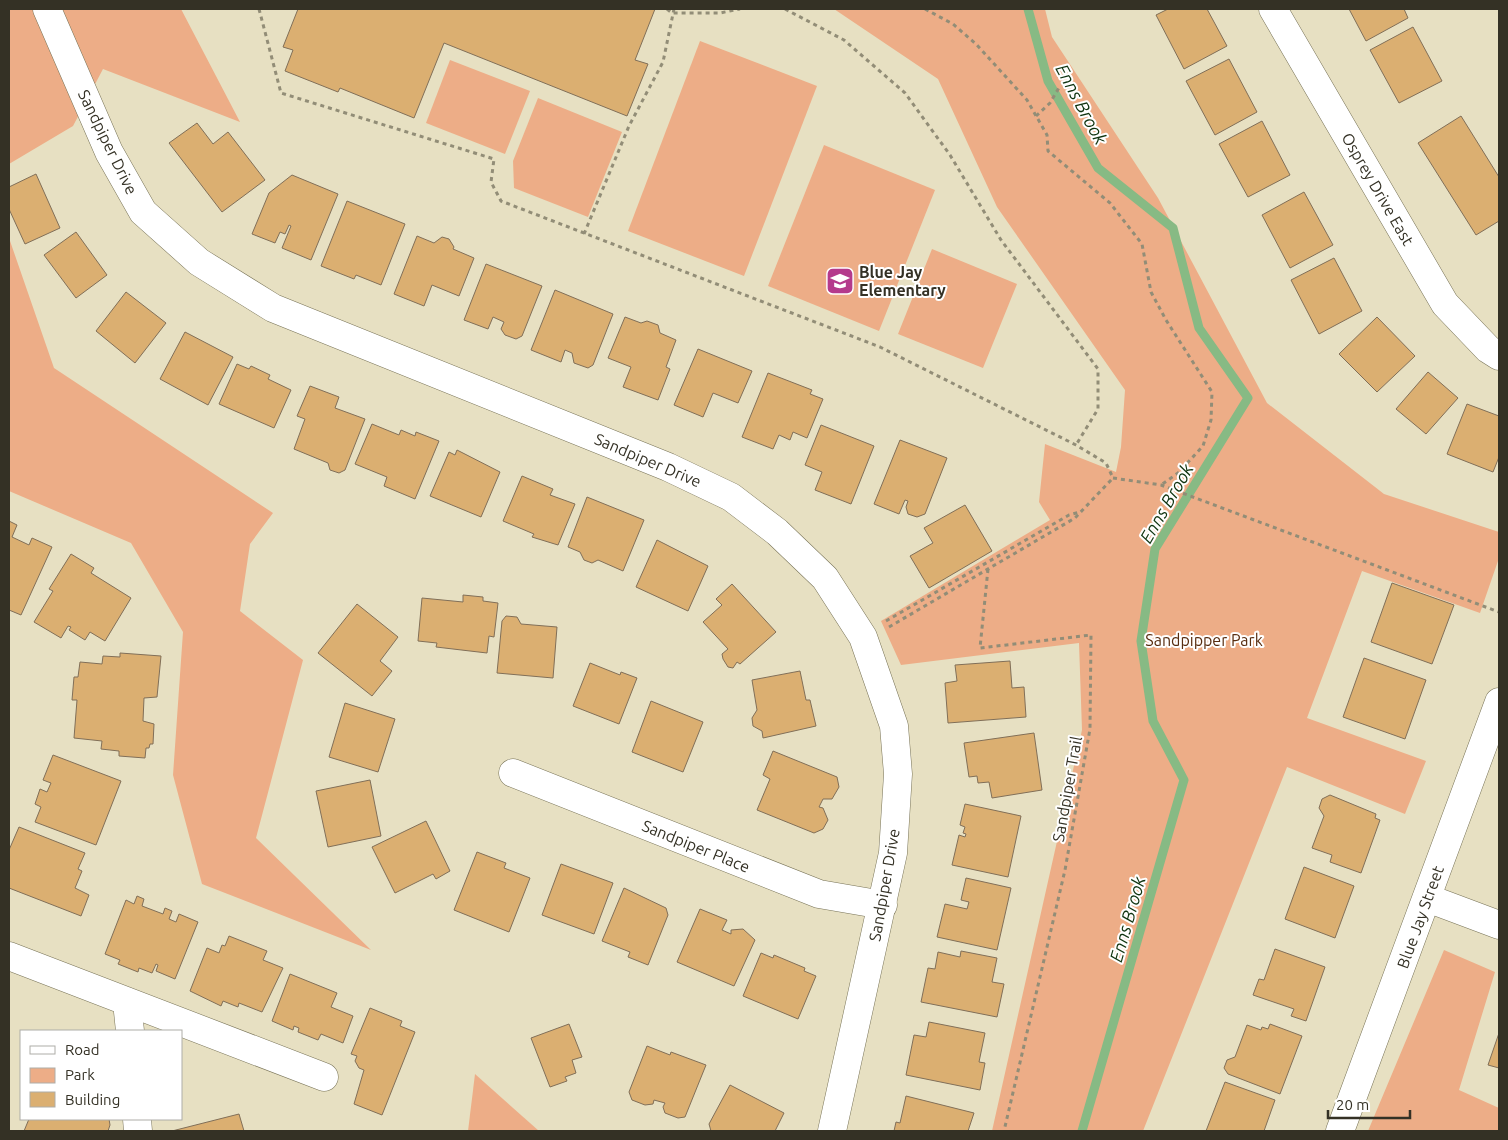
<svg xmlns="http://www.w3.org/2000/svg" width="1508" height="1140" font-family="Ubuntu,sans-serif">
<rect width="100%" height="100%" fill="#e7e0c2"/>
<g fill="#edad87">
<polygon points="9,9 181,9 240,122 103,69 73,126 9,164"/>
<polygon points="834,9 1045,9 1052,37 1158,198 1267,403 1384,494 1499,532 1499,558 1480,613 1362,571 1307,718 1426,761 1405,814 1287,767 1143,1131 992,1131 1082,730 1079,643 901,665 881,621 1050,520 1039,502 1045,444 1116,472 1121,447 1125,390 997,207 938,79"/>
<polygon points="700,41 817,86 744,276 628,231"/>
<polygon points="450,60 530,91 505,154 426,123"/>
<polygon points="538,98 622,132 588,217 514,188 513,161"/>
<polygon points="824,145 935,190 879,331 768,286"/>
<polygon points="9,238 54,368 273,513 250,544 240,611 303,660 256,838 371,950 202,884 173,775 183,632 131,543 9,491"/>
<polygon points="932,249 1017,284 983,368 898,334"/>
<polygon points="1444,950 1495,972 1459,1090 1499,1108 1499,1131 1368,1131"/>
<polygon points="475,1074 539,1131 468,1131"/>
</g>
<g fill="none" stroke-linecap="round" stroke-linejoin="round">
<polyline stroke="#87ba84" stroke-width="9" points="1028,9 1048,81 1098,168 1173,228 1199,328 1248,398 1155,549 1141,641 1153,721 1184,780 1082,1131"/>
</g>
<g fill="#dbaf71" stroke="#816f58">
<polygon points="298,9 655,9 635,60 648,64 627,116 444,43 414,118 340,88 338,92 285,71 293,50 283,47"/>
<polygon points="1168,9 1207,9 1227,46 1184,69 1156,15"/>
<polygon points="1349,9 1404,9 1408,18 1366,41"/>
<polygon points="1413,27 1442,81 1399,103 1370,50"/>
<polygon points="1229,59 1257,112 1215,135 1186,81"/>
<polygon points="1461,116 1499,177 1499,221 1476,235 1418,143"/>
<polygon points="1262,121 1290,175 1248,197 1219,144"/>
<polygon points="197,123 213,144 228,132 265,180 222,212 169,143"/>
<polygon points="36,174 60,228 25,244 9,209 9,187"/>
<polygon points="292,175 338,194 311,260 282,248 291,226 289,225 285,234 280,232 275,243 252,234 269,193"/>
<polygon points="1304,192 1333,245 1290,268 1262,215"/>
<polygon points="347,201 405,224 381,285 356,275 354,279 321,266"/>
<polygon points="76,232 107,275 76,298 44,255"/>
<polygon points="417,236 434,243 442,237 449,239 454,247 453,249 474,258 459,296 432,285 424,306 394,294"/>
<polygon points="1334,258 1362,311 1319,334 1291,280"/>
<polygon points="486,264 542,286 522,336 516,339 505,335 501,329 504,322 493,317 488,329 464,320"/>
<polygon points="555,290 613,314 593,365 588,368 574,363 572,353 565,350 561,362 531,350"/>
<polygon points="126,292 166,323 135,363 96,331"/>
<polygon points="625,317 641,323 647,321 658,325 660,333 676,340 666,367 670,369 658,400 623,387 631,367 608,358"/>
<polygon points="1377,317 1415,356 1377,392 1339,354"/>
<polygon points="185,332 233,357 208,405 160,379"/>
<polygon points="698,349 752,371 738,403 713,393 703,417 674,405"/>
<polygon points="237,364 249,369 251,366 270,375 268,379 291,390 274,428 219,404"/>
<polygon points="1428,372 1458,398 1426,434 1396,409"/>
<polygon points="768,373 812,390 810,394 823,399 807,438 793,432 790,440 779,435 773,449 742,437"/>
<polygon points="310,386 339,397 335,408 365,419 345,470 339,473 330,470 328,463 294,449 305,419 297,416"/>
<polygon points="1467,404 1499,416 1499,457 1493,472 1447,454"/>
<polygon points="372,424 399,435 401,430 415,436 416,432 439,441 415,499 384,486 387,477 355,464"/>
<polygon points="821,425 874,446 851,504 815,490 822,472 805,465"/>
<polygon points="900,440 947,458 925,514 917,517 908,514 906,507 908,501 905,500 899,514 874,504"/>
<polygon points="457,450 500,472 481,517 430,496 449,452 455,455"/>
<polygon points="522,476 553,489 550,495 575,504 558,545 532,537 534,534 503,521"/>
<polygon points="587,497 644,520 623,571 598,560 592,563 584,560 580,552 568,547"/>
<polygon points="965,505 992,551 929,588 910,556 933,543 924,528"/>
<polygon points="9,521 17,525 12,537 29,545 32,538 52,547 21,615 9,610"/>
<polygon points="657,540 708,566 688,611 636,587"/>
<polygon points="71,554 94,568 91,573 131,598 105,641 90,632 85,640 69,630 71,627 68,626 61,638 34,622 53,591 49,589"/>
<polygon points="1392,583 1454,605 1432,664 1371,642"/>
<polygon points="732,584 776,632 740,664 737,662 733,668 728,667 723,659 722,654 728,649 703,622 722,605 716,599"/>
<polygon points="463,595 483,597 483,601 498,603 494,637 489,636 487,653 436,647 437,643 418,641 422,598 463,602"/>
<polygon points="357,604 398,637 380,661 392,671 372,696 318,653"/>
<polygon points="506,616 517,617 521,624 557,627 553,678 497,673 502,621"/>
<polygon points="120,653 161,656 157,697 144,698 143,721 154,724 153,744 150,744 149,748 146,748 145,758 119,756 119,751 101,749 102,741 74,738 77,700 72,700 74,677 78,677 80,662 102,664 103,656 120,657"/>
<polygon points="1364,658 1426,680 1405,739 1343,717"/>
<polygon points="1010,661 1012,688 1024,687 1026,717 948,723 945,683 957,681 955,665"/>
<polygon points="590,663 620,675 621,672 637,678 619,724 573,706"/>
<polygon points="800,671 806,700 810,700 816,726 763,738 762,731 753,726 752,718 757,710 752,680"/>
<polygon points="651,701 703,722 683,772 632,752"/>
<polygon points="345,703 395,719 378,772 329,757"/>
<polygon points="1034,733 1042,790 992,798 989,782 978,783 977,776 969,777 964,743"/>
<polygon points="773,751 837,777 839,787 832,799 823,799 819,807 823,808 828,820 823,829 814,833 757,810 770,779 763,775"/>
<polygon points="53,755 121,781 96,845 35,822 41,807 35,804 40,789 47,792 51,783 43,780"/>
<polygon points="370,780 381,836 328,847 316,791"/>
<polygon points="1330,795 1376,814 1375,818 1380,820 1361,873 1330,862 1332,855 1312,848 1324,816 1319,808 1322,799"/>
<polygon points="965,804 1021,816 1008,877 952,865 959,835 965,837 966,834 963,833 965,827 960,825"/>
<polygon points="426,821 450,871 436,879 433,874 395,893 372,847"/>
<polygon points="19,827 85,853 78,869 82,871 75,888 89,895 81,916 9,888 9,850"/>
<polygon points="477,852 506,863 504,868 530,878 509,932 454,910"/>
<polygon points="561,864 613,883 594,934 542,915"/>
<polygon points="1304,867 1354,886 1335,938 1285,919"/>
<polygon points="966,878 1011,888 997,950 937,937 945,904 967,909 969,902 961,900"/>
<polygon points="624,888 666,908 668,915 648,965 628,957 630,952 602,941"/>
<polygon points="137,896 144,899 142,906 163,914 165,908 172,911 169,919 176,922 179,914 198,922 175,979 156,971 158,965 156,964 152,973 139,968 138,972 118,964 120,960 105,954 126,900 134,904"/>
<polygon points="700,909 727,920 722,930 731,934 731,930 743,929 755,940 734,986 677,962"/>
<polygon points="229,936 267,951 263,960 283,968 262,1012 239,1003 238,1007 223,1001 221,1006 190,991 207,948 219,953 222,945 225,946"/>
<polygon points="1275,949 1325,967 1306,1021 1291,1016 1294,1009 1253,995 1259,979 1264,980"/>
<polygon points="961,951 997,958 992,982 1004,984 997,1017 921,1002 928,968 935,969 938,952 960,957"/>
<polygon points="761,953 773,958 774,955 805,968 804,971 816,976 798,1019 743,996"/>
<polygon points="290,974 337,993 331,1007 353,1016 343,1043 321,1034 318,1040 298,1032 299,1028 294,1026 293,1030 272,1021"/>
<polygon points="370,1008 402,1021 400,1026 415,1032 382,1115 354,1104 364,1070 359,1068 355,1061 357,1056 351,1054"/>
<polygon points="929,1022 985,1033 979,1062 985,1063 980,1090 906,1075 914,1035 926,1037"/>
<polygon points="569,1024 582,1057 572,1060 576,1073 565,1077 567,1081 550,1087 531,1038"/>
<polygon points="1270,1024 1302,1036 1280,1094 1228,1074 1224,1068 1227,1060 1235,1057 1247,1025 1261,1030 1262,1027 1268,1029"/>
<polygon points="1499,1033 1499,1068 1488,1065"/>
<polygon points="647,1046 670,1055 671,1052 706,1065 685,1117 678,1118 665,1113 663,1107 665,1103 654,1100 653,1104 645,1105 632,1100 629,1092"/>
<polygon points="1225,1082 1275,1100 1264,1131 1206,1131"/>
<polygon points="730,1085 784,1113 775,1131 711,1131 709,1124"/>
<polygon points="906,1096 974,1113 968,1131 894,1131 896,1122 900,1123"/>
<polygon points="239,1114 244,1131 172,1131"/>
<polygon points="29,1119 109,1119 110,1125 108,1131 24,1131"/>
</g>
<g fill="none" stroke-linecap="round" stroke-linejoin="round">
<defs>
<g id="minor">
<polyline points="47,9 109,152 143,212 199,262 273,308 668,467 731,497 777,532 825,578 863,637 894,726 898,774 893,853 832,1131"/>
<polyline points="1273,9 1445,304 1488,349 1499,356"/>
<polyline points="513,773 819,894 883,905"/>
<polyline points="1427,898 1499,925"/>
<polyline points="9,956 324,1077"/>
<polyline points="127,1002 130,1031"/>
<polyline points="137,1119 138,1131"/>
<polyline points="1340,1131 1499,702"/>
</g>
</defs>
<use href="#minor" stroke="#787357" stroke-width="29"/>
<g stroke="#928d77" stroke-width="3" stroke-dasharray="4 4" stroke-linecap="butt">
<polyline points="259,9 281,93 494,159 491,182 501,201 880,347 1076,445 1106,463 1113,478"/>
<polyline points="667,9 672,13 720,13 740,9"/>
<polyline points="785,9 844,40 905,93 950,155 1001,240 1098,369 1098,409 1076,445"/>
<polyline points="925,9 953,24 976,44 1027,100 1047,135 1048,151 1110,203 1142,244 1151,292 1166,320 1212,392 1211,420 1203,446 1178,473 1161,485"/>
<polyline points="1036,116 1050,103 1060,86"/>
<polyline points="584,234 629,126 663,62 674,9"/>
<polyline points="1113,478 1161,485 1499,612"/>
<polyline points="988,569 980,648 1091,635 1090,729 1065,870 1004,1131"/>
<polyline points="886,621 1069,515 1080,512"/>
<polyline points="889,627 1075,518 1113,478"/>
</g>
<use href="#minor" stroke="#fff" stroke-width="28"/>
</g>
<defs>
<symbol id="school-square" viewBox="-11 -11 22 22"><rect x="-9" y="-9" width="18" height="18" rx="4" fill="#b43a8c" stroke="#fff"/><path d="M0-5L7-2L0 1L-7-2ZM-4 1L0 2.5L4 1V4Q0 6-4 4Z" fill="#fff"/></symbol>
</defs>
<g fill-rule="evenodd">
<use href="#school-square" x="824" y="265" width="32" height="32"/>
</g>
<g text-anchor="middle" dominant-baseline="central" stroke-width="4" stroke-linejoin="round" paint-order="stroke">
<g font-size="16" fill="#343125" stroke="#fff">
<text transform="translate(108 142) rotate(64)">Sandpiper Drive</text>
<text transform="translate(1378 189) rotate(60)">Osprey Drive East</text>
<text transform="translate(648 460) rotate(23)">Sandpiper Drive</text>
<text transform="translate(1067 789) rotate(-80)">Sandpiper Trail</text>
<text transform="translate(696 846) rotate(22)">Sandpiper Place</text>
<text transform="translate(884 885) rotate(-80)">Sandpiper Drive</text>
<text transform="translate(1420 917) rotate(-70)">Blue Jay Street</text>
</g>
<g font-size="16" font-weight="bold" fill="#343125" stroke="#fff" text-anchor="start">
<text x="859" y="272">Blue Jay<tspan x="859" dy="18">Elementary</tspan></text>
</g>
<g font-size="16" fill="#582d10" stroke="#fff">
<text x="1204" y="640">Sandpipper Park</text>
</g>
<g font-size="18" font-style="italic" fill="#0f330f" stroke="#fff">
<text transform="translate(1082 104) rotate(62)">Enns Brook</text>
<text transform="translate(1166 503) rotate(-60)">Enns Brook</text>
<text transform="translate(1127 919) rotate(-74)">Enns Brook</text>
</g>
</g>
<rect width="1508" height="1140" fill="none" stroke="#343125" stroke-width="20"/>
<rect x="20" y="1030" width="162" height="90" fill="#ffffff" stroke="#aeada8"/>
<rect x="30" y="1046" width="25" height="8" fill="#ffffff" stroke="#aeada8"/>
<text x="65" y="1055" font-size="15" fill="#343125">Road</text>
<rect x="30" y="1068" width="25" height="15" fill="#edad87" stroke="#aeada8"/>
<text x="65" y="1080" font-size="15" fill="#343125">Park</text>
<rect x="30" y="1092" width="25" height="15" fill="#dbaf71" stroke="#aeada8"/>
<text x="65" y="1105" font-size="15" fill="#343125">Building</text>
<path d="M1328 1110v8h82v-8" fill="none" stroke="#343125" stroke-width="2.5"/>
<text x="1336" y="1110" font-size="15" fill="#343125" stroke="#ffffff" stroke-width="4" paint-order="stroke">20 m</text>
</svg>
